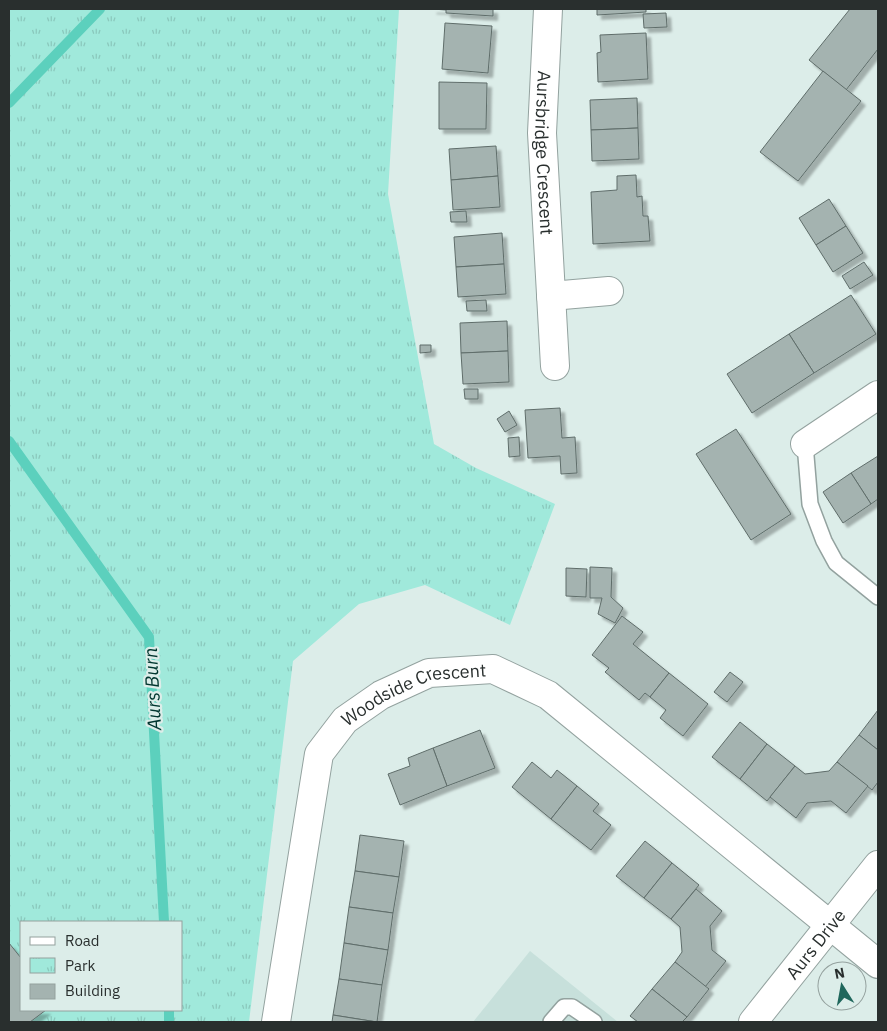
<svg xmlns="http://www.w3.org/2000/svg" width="887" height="1031" font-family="'IBM Plex Sans',sans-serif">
<defs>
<pattern id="park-tufts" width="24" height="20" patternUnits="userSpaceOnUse" patternTransform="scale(1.25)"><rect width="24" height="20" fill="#a0e9db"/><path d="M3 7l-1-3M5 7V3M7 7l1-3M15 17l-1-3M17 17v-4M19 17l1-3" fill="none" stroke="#8ac8bc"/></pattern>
<filter id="shadow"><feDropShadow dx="4.5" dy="4.5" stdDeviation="1" flood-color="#0004"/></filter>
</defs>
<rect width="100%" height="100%" fill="#dcede9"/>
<polygon fill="#c7e0db" points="530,951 618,1022 473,1022"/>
<path fill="url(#park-tufts)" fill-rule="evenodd" d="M9 9H399L388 194 434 444 476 468 555 504 510 625 425 585 359 604 293 661 249 1022H9ZM21 922H181V1010H21Z"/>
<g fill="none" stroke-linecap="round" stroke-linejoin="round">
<g stroke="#5cd0bd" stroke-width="10">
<polyline points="9,103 100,9"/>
<polyline points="9,441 149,637 164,922"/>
<polyline points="169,1010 169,1022"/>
</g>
</g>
<g fill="#a4b3b0" stroke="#5f6d6a" filter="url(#shadow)">
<polygon points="432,9 493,9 493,16 446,13 446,10"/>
<polygon points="597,9 646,9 646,12 597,15"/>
<polygon points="850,9 878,9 878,49 846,90 809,60"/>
<polygon points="666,13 667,27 644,28 643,14"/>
<polygon points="445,23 492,26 488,73 442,69"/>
<polygon points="646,33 648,79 598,82 597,53 601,52 600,35"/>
<polygon points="823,71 861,101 798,181 760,152"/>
<polygon points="439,82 487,83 486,129 439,129"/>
<polygon points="637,98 638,128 591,130 590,100"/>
<polygon points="638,128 639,159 592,161 591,130"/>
<polygon points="496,146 498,176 451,180 449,149"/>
<polygon points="636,175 637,197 642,196 643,216 648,216 650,241 593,244 591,192 617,190 617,176"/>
<polygon points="498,176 500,207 453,210 451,180"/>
<polygon points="829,199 846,226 816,245 799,218"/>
<polygon points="466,211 467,222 451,222 450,212"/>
<polygon points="846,226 863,253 833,272 816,245"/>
<polygon points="502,233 504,264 456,267 454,237"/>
<polygon points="864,262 873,275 850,289 842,276"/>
<polygon points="504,264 506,294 458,297 456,267"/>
<polygon points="851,295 876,334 814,373 789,334"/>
<polygon points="486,300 487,311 467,311 466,301"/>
<polygon points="507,321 508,351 461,353 460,323"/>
<polygon points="789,334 814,373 752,413 727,374"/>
<polygon points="420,345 431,345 431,352 420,353"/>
<polygon points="508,351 509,382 463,384 461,353"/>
<polygon points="464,389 478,389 478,399 465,399"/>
<polygon points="560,408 562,438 575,437 577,473 561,474 560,456 528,458 525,410"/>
<polygon points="509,411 517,425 505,432 497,419"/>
<polygon points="736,429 791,514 751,540 696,454"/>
<polygon points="519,437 520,456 509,457 508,438"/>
<polygon points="878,456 878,499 871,504 851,473"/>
<polygon points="851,473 871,504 843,523 823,492"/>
<polygon points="590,567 612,568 611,597 623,608 615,623 598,614 602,598 590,598"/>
<polygon points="566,568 587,569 586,597 566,596"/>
<polygon points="622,616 643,632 633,644 669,673 650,697 645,693 639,700 605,672 609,668 592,655"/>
<polygon points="730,672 743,682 727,702 714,692"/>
<polygon points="669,673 708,704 683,736 660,718 666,710 650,697"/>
<polygon points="878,710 878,750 859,735"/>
<polygon points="740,722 767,744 740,779 712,757"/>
<polygon points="480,730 495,768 447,786 433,748"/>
<polygon points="859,735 878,750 878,782 872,790 837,762"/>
<polygon points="767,744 795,766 767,801 740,779"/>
<polygon points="433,748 447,786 400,805 388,774 410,766 408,758"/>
<polygon points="532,762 551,778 557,770 577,786 551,819 512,787"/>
<polygon points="837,762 868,786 846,813 831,801 807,803 796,818 770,797 795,766 805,774 829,771"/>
<polygon points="577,786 599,804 593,811 611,825 591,850 551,819"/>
<polygon points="360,835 404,841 399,877 355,871"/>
<polygon points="645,841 672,863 644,898 616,876"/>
<polygon points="672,863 699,885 671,919 644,898"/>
<polygon points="355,871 399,877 393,913 349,907"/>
<polygon points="696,889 722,911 710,926 712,950 726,961 705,987 675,962 682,952 680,927 671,919"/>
<polygon points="349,907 393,913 388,950 344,943"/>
<polygon points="9,943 21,958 21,1010 46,1010 30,1022 9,1022"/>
<polygon points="344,943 388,950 382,985 339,979"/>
<polygon points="675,962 709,989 687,1017 652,989"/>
<polygon points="339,979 382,985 377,1022 333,1015"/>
<polygon points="652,989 687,1017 682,1022 638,1022 630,1016"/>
<polygon points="333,1015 377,1022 332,1022"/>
</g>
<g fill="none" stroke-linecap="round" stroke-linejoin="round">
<defs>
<g id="lane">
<polyline points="805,444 810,504 824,541 836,563 878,597"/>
<polyline points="551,1022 564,1007 572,1007 594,1022"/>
</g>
<g id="street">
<path id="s1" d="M548 9 542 133 555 366"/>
<polyline points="551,296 609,291"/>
<polyline points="805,444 878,395"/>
<path id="s2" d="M276 1022 319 754 345 720 381 695 429 673 493 669 548 695 878 964"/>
</g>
<g id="secondary">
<path id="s3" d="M753 1022 878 865"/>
</g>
</defs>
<use href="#lane" stroke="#93a29f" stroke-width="18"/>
<use href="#street" stroke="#93a29f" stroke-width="30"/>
<use href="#secondary" stroke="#93a29f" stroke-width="30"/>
<use href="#lane" stroke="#fff" stroke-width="15"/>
<use href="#street" stroke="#fff" stroke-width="28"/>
<use href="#secondary" stroke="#fff" stroke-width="28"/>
</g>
<g text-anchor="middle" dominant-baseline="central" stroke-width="4.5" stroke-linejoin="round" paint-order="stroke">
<g font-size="18" fill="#292f2e" stroke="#dcede9">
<text stroke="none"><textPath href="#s1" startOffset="144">Aursbridge Crescent</textPath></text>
<text stroke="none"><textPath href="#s2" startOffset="390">Woodside Crescent</textPath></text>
<text stroke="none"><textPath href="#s3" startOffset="100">Aurs Drive</textPath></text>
</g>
<g font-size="19" font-style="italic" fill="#00362f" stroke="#dcede9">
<text transform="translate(152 689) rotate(-93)">Aurs Burn</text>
</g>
</g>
<rect width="887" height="1031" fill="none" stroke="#292f2e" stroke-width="20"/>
<rect x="20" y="921" width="162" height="90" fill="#dcede9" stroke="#94a19e"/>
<rect x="30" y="937" width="25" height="8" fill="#ffffff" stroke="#94a19e"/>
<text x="65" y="946" font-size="15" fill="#292f2e">Road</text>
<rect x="30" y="958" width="25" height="15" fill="url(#park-tufts)" stroke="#94a19e"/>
<text x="65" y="971" font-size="15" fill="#292f2e">Park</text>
<rect x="30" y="984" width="25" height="15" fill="#a4b3b0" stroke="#94a19e"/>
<text x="65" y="996" font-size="15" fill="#292f2e">Building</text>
<g transform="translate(842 986) rotate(349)"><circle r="24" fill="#dcede9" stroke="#94a19e"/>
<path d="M0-4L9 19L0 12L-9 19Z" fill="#1f675c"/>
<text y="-8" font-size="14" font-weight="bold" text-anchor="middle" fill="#292f2e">N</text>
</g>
</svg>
